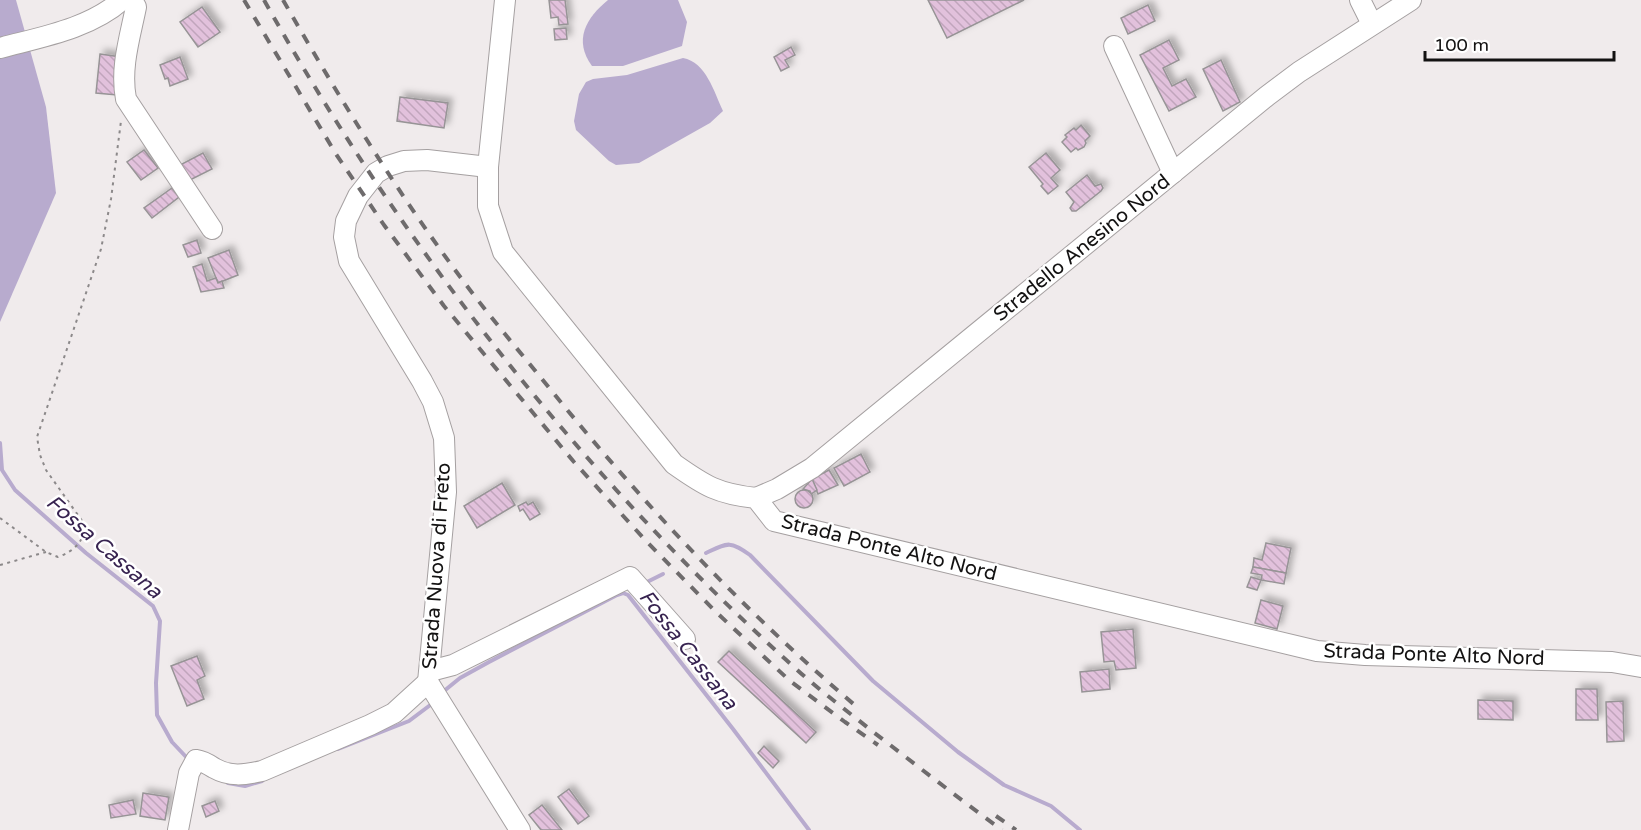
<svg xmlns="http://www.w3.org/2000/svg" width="1641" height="830" font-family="'Varela Round',sans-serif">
<defs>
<pattern id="building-back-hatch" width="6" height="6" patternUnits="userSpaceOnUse" patternTransform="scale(1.5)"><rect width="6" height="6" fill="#e2c1dc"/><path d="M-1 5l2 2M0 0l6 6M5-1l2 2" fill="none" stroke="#c1a5bc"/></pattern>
<filter id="shadow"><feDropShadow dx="4.5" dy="-4.5" stdDeviation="3" flood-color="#0004"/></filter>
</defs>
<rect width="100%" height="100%" fill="#f0ebec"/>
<g fill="#b8abce">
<polygon points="0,0 16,0 46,107 56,193 0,322"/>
<path d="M608 0H678L687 22 682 46 623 66H592C573 40 586 18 608 0Z"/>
<path d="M683 58C706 62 714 92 723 111L710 123 639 163 616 165 609 161 576 130 574 121 579 94 586 82 593 79 627 75Z"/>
</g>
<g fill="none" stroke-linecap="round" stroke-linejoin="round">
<g stroke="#b8abce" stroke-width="4">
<polyline points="0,443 2,470 15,490 86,553 153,606 160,621 156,683 157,715 172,742 189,760"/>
<path d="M706 553C727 543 730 540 750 555L873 681 958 752 1004 785 1051 806 1080 830"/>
<polyline points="645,583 663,574"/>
<polyline points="444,691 460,678 489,662 617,595 623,593 628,595 733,729 809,830"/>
<polyline points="338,749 409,721 433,703"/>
<polyline points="228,783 245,786 262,781"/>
</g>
</g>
<g fill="url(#building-back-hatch)" stroke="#979496" stroke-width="1.5" filter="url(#shadow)">
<polygon points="549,0 565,0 568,24 559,25 558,17 551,18"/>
<polygon points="928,0 1024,0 947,38"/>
<polygon points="1148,5 1155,21 1128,34 1121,18"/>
<polygon points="202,7 220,32 198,47 180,22"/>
<polygon points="566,28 567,39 555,40 554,29"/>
<polygon points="1169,40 1179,60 1163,68 1172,86 1186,79 1196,97 1169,111 1140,55"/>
<polygon points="791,47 795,55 785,60 789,67 781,71 774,57"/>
<polygon points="100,54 121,57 117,95 96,93"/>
<polygon points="180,57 188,79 170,86 168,78 165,79 160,65"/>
<polygon points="1221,60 1240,102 1223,111 1203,69"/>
<polygon points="400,97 448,103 444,128 397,121"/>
<polygon points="1081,125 1090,136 1085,141 1086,143 1084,147 1078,150 1076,148 1071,152 1062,142 1067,137 1065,135 1074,128 1076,130"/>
<polygon points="144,150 158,168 141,180 127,162"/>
<polygon points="203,153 212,169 188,181 180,165"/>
<polygon points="1046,153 1060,170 1051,178 1058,186 1048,194 1041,186 1043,184 1029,167"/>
<polygon points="1087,175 1095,186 1101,184 1103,188 1101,191 1076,211 1072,211 1070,208 1074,202 1066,192"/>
<polygon points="172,188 179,197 152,218 144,208"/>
<polygon points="197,240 201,253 188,257 183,245"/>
<polygon points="229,250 238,275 218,283 208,258"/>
<polygon points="202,264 207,281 216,278 218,283 222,281 224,288 201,292 193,267"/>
<polygon points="861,454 870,472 844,486 834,468"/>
<polygon points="829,470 838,485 818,494 812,479"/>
<polygon points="812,479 817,490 811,494 810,491 803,489"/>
<polygon points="502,483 515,505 477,528 464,506"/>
<circle cx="804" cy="499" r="9"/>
<polygon points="526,502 528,505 533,502 540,514 530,520 523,509 520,511 518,506"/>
<polygon points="1266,543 1291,548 1286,573 1253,567 1254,558 1262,560"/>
<polygon points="1253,567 1286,573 1284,584 1261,580 1262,575 1251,573"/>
<polygon points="1251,577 1261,580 1257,590 1247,587"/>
<polygon points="1261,600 1283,606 1277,629 1255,623"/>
<polygon points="1133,629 1136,668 1116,670 1114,661 1104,662 1101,632"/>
<polygon points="729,651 816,732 806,743 718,662"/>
<polygon points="197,656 205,676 197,680 204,699 187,706 171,666"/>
<polygon points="1109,669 1110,689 1082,692 1080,672"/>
<polygon points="1576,689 1597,689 1598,720 1576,720"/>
<polygon points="1478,700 1513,701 1513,720 1478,719"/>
<polygon points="1623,701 1624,741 1607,742 1606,702"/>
<polygon points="764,746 779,761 773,768 758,753"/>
<polygon points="569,789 589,816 578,824 558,797"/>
<polygon points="143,793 169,797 165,820 140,816"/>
<polygon points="133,800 136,814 111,818 109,805"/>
<polygon points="215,801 219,811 206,817 202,806"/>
<polygon points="542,805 562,830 541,830 529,815"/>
</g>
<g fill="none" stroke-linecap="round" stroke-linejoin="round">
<defs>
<g id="minor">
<path d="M132 0 136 7C130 37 120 68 126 99L212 229"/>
<path d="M505 0 488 167V206L503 252 674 464C705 486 718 494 756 498L774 521 1317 651 1365 655 1612 662 1641 667"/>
<polyline points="1360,0 1372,24"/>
<polyline points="1114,46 1173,173"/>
<path d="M0 48C41 37 89 29 122 0"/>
<polyline points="488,167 427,160 404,161 388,166 376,173 358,196 346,221 344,237 349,261 422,381 433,402 444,438 446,492 428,682 520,830"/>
<polyline points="756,498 777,489 812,468 1267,96 1299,72 1411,0"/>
<polyline points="430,671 453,665 630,577 685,639"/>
<path d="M178 830 189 773 196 760C203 761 208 764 214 768 230 777 244 775 262 771L370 725 394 713 428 682"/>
</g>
</defs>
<use href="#minor" stroke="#a5a0a1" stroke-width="22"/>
<g stroke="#8c898a" stroke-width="2" stroke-dasharray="3 4.5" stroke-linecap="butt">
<path d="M0 518 46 552 58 557C74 551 84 542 85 525L46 470 40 455 37 437 101 249 111 199 121 121"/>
<polyline points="0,565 46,552"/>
</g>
<use href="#minor" stroke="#fff" stroke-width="20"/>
<g stroke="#6e6b6c" stroke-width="4" stroke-dasharray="10 10" stroke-linecap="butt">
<polyline points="244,0 336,154 384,225 444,306 574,462 647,542 716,612 790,681 845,722 878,745"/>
<path d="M264 0C403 248 582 476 794 667 819 690 846 710 872 731 915 764 958 798 1002 830"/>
<path d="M283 0C340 99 401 199 470 290 496 324 524 357 551 390 644 505 744 611 857 707"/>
<polyline points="996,816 1016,830"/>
</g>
</g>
<g text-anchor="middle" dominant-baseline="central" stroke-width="5" stroke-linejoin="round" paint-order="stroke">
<g font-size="20" fill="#131212" stroke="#fff">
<text transform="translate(1082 248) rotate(-39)">Stradello Anesino Nord</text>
<text transform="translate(889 548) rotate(14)">Strada Ponte Alto Nord</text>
<text transform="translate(437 566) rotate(-86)">Strada Nuova di Freto</text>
<text transform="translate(1434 655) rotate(2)">Strada Ponte Alto Nord</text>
</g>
<g font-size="21" font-style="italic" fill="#372350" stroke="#fff">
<text transform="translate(104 547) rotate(41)">Fossa Cassana</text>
<text transform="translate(688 650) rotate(52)">Fossa Cassana</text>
</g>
</g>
<path d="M1425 51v9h189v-9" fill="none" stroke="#131212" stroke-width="3"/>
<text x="1434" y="51" font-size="18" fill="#131212" stroke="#ffffff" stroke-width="4.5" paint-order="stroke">100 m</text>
</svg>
